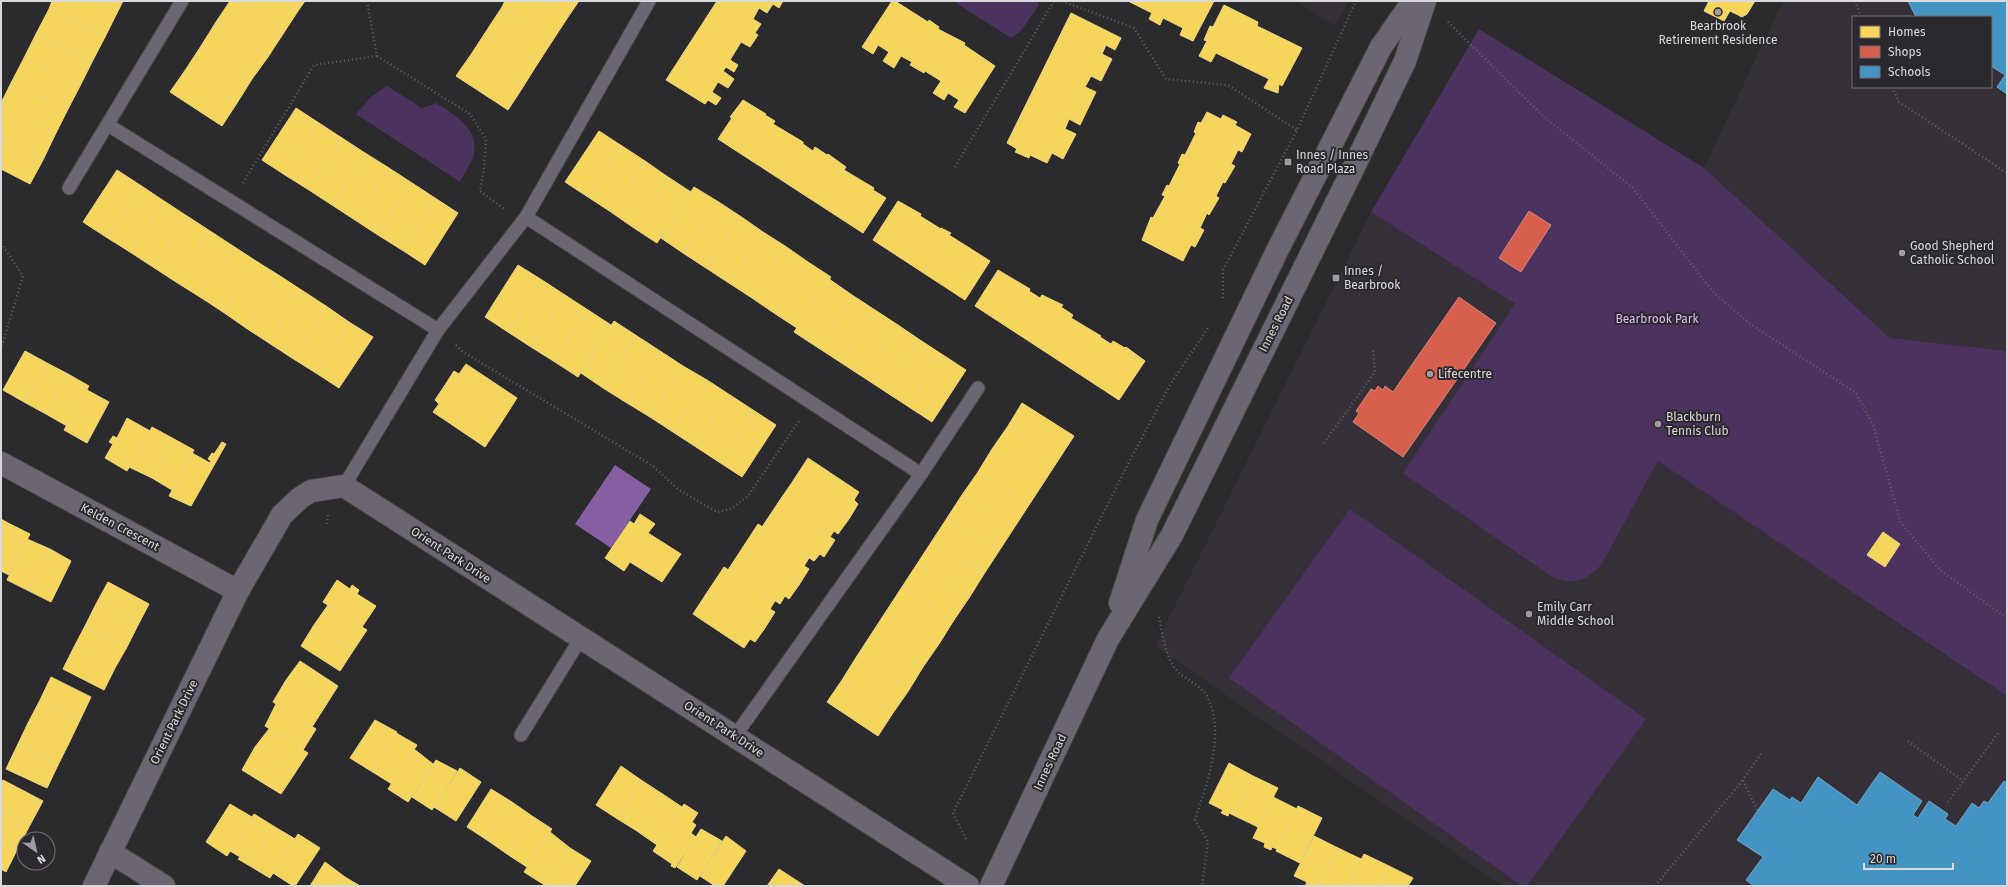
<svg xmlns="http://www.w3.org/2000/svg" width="2008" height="887" font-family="'Fira Sans',sans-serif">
<rect width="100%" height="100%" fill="#2b2a2c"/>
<g fill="#353038" fill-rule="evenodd">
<polygon points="1296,1 1348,1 1335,26"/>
<path d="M1783 1H2007V351L1890 338 1704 168ZM1853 17H1991V87H1853Z"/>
<polygon points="1371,212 1515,304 1403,473 1602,564 1658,461 1982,678 2007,696 2007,886 1503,886 1155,646"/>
</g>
<g fill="#4c325e">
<polygon points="961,1 1037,1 1039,5 1021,31 1011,38 956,3"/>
<path d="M1479 29 1704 168 1890 338 2007 351V696L1658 461 1602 564C1585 581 1572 587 1549 575L1403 473 1515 304 1371 212Z"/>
<path d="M387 86 422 108 436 103C455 115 479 128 474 154 472 163 464 174 460 182L356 114 371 97Z"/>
<polygon points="1350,509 1646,719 1527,886 1522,886 1229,678"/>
</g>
<polygon fill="#865ea2" points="615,465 651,489 611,548 575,524"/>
<g fill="#f6d55c" stroke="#eed682">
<polygon points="52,1 94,1 117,13 105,37 49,9"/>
<polygon points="94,1 123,1 117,13"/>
<polygon points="230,1 234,1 283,34 268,57 216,22"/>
<polygon points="234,1 284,1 298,11 283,34"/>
<polygon points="284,1 305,1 298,11"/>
<polygon points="505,1 544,1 568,17 553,40 502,7"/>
<polygon points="544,1 579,1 568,17"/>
<polygon points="717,1 783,1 779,8 773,4 767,13 759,8 753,19 761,24 755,33 758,35 750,47 741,42 730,60 738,65 734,72 726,67 723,71 734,79 728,88 718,82 712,92 721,98 716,105 708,100 705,104 666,80"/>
<polygon points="892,1 895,1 928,22 929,20 939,27 938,29 965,43 964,45 995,66 965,113 954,107 959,100 948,93 944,100 933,93 941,81 925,71 924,73 910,65 912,62 901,56 894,68 883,61 889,52 878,45 873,54 862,47"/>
<polygon points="1128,1 1214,1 1193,41 1180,35 1183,28 1163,18 1160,25 1149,19 1152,13"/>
<polygon points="1709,1 1755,1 1747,14 1742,17 1730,11 1724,21 1704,11"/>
<polygon points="1224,5 1258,22 1257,26 1302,48 1282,86 1279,84 1278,93 1264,88 1269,79 1216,53 1211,62 1199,56 1207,41 1204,40 1210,26 1213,27"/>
<polygon points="502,7 553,40 538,63 487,30"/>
<polygon points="49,9 105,37 92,62 36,34"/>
<polygon points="1071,13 1121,38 1115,50 1106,45 1102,54 1112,59 1101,81 1091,76 1085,87 1096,92 1080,125 1069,119 1065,129 1076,134 1063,159 1052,153 1047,163 1030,155 1029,158 1015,152 1017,149 1007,143"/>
<polygon points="216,22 268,57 252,79 201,46"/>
<polygon points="487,30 538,63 523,87 472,53"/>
<polygon points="36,34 92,62 80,86 24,58"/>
<polygon points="201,46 252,79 237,103 186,69"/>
<polygon points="472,53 523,87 508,110 456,76"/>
<polygon points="24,58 80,86 67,111 11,83"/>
<polygon points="186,69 237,103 222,126 170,92"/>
<polygon points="11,83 67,111 55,135 1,108 1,103"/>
<polygon points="743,100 766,114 765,115 775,121 773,124 803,142 803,144 813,151 815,147 827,155 828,154 846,167 844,170 874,188 873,190 886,198 863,233 718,139 732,118 730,117"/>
<polygon points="1,108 55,135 43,160 1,139"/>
<polygon points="296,108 319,123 285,175 262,160"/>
<polygon points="1207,112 1221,119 1223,115 1237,122 1235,125 1251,134 1242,152 1238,150 1231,164 1235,166 1225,183 1223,182 1216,196 1219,198 1209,215 1207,213 1200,228 1204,230 1195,247 1191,245 1183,261 1142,240 1151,217 1153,218 1165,196 1162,195 1167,185 1169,186 1180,164 1178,163 1182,154 1185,155 1196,133 1194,132 1198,122 1201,123"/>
<polygon points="319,123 342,138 309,190 285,175"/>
<polygon points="599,131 622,146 588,197 565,182"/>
<polygon points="342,138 365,153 332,205 309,190"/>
<polygon points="1,139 43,160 30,184 1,169"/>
<polygon points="622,146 645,161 611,212 588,197"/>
<polygon points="365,153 389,168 355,220 332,205"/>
<polygon points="645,161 668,177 634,228 611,212"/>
<polygon points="389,168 412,183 378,235 355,220"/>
<polygon points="117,170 140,185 106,237 83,222"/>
<polygon points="668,177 691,192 657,243 634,228"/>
<polygon points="412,183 435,198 402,250 378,235"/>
<polygon points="140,185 164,201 130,252 106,237"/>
<polygon points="694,187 717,201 683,253 661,238"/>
<polygon points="435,198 458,213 425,265 402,250"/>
<polygon points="164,201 187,216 153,267 130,252"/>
<polygon points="717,201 740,216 706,268 683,253"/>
<polygon points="898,201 921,214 920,216 941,229 941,228 951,233 949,235 990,261 965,300 873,240"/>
<polygon points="187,216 210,231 176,282 153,267"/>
<polygon points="740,216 763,232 729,283 706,268"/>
<polygon points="210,231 233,246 200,297 176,282"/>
<polygon points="763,232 785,246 752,298 729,283"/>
<polygon points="233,246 256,261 223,312 200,297"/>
<polygon points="785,246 808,262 774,313 752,298"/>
<polygon points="256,261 280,276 246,328 223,312"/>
<polygon points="808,262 831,277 797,328 774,313"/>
<polygon points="518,265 542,280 508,332 485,317"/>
<polygon points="998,270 1030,289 1029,291 1040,298 1042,295 1063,305 1061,307 1073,315 1071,318 1101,336 1100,337 1111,344 1113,341 1125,348 1126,347 1145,361 1119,400 975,306"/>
<polygon points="280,276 303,291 269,343 246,328"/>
<polygon points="829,279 852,295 817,347 794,332"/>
<polygon points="542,280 565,295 531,347 508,332"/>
<polygon points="303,291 326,306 292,358 269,343"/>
<polygon points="565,295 588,310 555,362 531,347"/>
<polygon points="852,295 875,310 840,362 817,347"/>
<polygon points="326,306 349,322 316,373 292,358"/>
<polygon points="588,310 611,325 578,377 555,362"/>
<polygon points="875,310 898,325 863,377 840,362"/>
<polygon points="614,321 637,336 603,388 581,373"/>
<polygon points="349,322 373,337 339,388 316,373"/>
<polygon points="898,325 920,340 886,392 863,377"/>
<polygon points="637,336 660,351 627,403 603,388"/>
<polygon points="920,340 943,355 909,407 886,392"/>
<polygon points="25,351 47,363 24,402 3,390"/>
<polygon points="660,351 683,366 650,417 627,403"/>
<polygon points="943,355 966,370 932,422 909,407"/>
<polygon points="47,363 68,374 46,414 24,402"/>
<polygon points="466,364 517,398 501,423 445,385 454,371 459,374"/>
<polygon points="683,366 707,380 673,432 650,417"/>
<polygon points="68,374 89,386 67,426 46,414"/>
<polygon points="707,380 730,395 696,447 673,432"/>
<polygon points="445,385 501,423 485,447 433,412 439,404 435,400"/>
<polygon points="87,390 109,402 87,443 64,430"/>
<polygon points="730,395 753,410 719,462 696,447"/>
<polygon points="1022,403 1074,436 1059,459 1008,426"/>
<polygon points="753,410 776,425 742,477 719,462"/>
<polygon points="127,418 150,431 127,471 105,458 113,444 109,442 113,436 117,438"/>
<polygon points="1008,426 1059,459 1044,482 992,449"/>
<polygon points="152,427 174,439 152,478 129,467"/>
<polygon points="174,439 194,450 172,490 152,478"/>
<polygon points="222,442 226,444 191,506 169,496 192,453 210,463 211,461 208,459 212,453 214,454"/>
<polygon points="992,449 1044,482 1029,505 978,472"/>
<polygon points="808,458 859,492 854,500 858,504 849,519 793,481"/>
<polygon points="978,472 1029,505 1014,528 962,495"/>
<polygon points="793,481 849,519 838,534 834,531 830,537 778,503"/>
<polygon points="962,495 1014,528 999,551 947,518"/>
<polygon points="778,503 835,540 824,557 820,554 814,561 762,527"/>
<polygon points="640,514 655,524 648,533 681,554 662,582 630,562 624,571 605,558 630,521 634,524"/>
<polygon points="947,518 999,551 984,574 932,541"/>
<polygon points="1,519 8,523 1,536"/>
<polygon points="8,523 30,534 9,575 1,571 1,536"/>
<polygon points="758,524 809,558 804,566 809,569 799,585 743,547"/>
<polygon points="1883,532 1900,544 1885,567 1867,555"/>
<polygon points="27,539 50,549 29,591 7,580"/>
<polygon points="932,541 984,574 969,598 917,564"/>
<polygon points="743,547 799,585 789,599 785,596 780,604 728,570"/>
<polygon points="50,549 71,561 51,602 29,591"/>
<polygon points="917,564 969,598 954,620 902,587"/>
<polygon points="724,567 775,601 770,609 775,612 765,628 708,591"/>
<polygon points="337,580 350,589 352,585 359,590 357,594 376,606 362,627 323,602"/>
<polygon points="108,582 149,604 138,625 96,604"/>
<polygon points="902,587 954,620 939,644 887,610"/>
<polygon points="708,591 765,628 755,642 750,639 744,648 693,614"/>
<polygon points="96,604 138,625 127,647 85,626"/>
<polygon points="328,605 367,630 353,651 314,625"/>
<polygon points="887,610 939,644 923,667 872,633"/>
<polygon points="314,625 353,651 340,671 301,646"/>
<polygon points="85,626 127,647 115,668 74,647"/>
<polygon points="872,633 923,667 909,690 857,656"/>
<polygon points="74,647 115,668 104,690 63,669"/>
<polygon points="857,656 909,690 893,713 842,680"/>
<polygon points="300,661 338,686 326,705 286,680"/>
<polygon points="51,677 91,697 80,720 40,700"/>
<polygon points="286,680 326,705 312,727 273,702"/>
<polygon points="842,680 893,713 878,736 827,702"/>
<polygon points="40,700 80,720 69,743 28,723"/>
<polygon points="276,704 316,729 303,750 265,726"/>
<polygon points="375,720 397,732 371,771 350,758"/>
<polygon points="28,723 69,743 58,765 17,746"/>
<polygon points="269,729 308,753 295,773 255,747"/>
<polygon points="396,733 417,745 392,784 371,771"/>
<polygon points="17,746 58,765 47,788 6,769"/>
<polygon points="255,747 295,773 281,794 242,770"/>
<polygon points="414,749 433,764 408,802 388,789"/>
<polygon points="436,760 457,771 432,810 412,797"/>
<polygon points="1229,763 1253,776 1233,815 1229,813 1228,816 1221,813 1223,810 1209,803"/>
<polygon points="621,766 641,780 616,818 596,805"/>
<polygon points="460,768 481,782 456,821 434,807"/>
<polygon points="1253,776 1278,788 1258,827 1233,815"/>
<polygon points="3,780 43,801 30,825 1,809 1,784"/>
<polygon points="641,780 661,793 637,831 616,818"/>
<polygon points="491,789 512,802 487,840 467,827"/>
<polygon points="661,793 682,807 657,845 637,831"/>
<polygon points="1273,797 1297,809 1277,849 1272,847 1271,850 1264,847 1265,843 1253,838"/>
<polygon points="512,802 532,816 507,854 487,840"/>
<polygon points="230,804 252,817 227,856 206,842"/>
<polygon points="684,804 698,813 692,822 696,825 691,833 696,837 675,868 671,866 672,864 653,851"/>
<polygon points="1298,806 1322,818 1300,863 1276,851"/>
<polygon points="1,809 30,825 18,848 1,840"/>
<polygon points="254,814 275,827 250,866 238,859 240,857 230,851"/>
<polygon points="532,816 552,829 527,867 507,854"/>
<polygon points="275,827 295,839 270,878 250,866"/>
<polygon points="701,829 722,841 697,880 677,867"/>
<polygon points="550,832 570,848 546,886 524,872"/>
<polygon points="298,834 320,848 295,886 293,886 273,873"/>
<polygon points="726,836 746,851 723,886 715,886 700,876"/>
<polygon points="1314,836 1338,848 1319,886 1305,886 1307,882 1294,876"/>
<polygon points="1,840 18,848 6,872 1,869"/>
<polygon points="570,848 591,861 575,886 546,886"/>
<polygon points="1338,848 1361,859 1348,886 1319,886"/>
<polygon points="1364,854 1389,866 1379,886 1348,886"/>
<polygon points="325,862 345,877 339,886 310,886"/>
<polygon points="1389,866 1413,878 1408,886 1379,886"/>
<polygon points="779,869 805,886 767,886"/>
<polygon points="345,877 360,886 339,886"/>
</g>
<g fill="#d6604d" stroke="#d78478">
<polygon points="1529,211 1551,225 1521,272 1499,258"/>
<polygon points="1459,297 1496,323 1403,457 1353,422 1359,413 1356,411 1371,389 1375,391 1378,386 1383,390 1385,386 1393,392"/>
</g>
<g fill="#4393c3" stroke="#70a8ca">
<polygon points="1908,1 2007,1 2007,94 1997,87 2005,75 1991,66 1991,17 1916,17"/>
<polygon points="1880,772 1922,801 1913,815 1918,818 1929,801 1948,814 1945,819 1956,826 1972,803 1979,808 1984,801 1988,803 2004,781 2007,783 2007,886 1754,886 1746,880 1763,857 1737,840 1773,789 1790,800 1792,797 1801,803 1818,777 1857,805"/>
</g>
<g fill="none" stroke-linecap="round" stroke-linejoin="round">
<defs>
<g id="service">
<polyline points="108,125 438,330"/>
<polyline points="69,188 182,1"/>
<polyline points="526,217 921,474"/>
<polyline points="344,486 438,330 526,217 649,1"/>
<polyline points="521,735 581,638"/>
<polyline points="735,736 921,474 978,388"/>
</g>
<g id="minor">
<polyline points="1,463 238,591"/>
<polyline points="110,852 164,886"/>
<polyline points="94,886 238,591 282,515 300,498 311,491 344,486 968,886"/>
</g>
<g id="tertiary">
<polyline points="1120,603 1147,520 1278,249 1381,47 1413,1"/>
<polyline points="991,886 1108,639 1172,535 1351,173 1405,61 1425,1"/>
</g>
</defs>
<use href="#service" stroke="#474648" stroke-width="15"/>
<use href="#minor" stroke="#474648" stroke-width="24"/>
<use href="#tertiary" stroke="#474648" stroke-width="24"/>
<g stroke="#646068" stroke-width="2.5" stroke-dasharray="1 3" stroke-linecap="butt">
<polyline points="367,1 377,56 470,114 486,139 484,170 480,191 504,209"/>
<polyline points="1062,1 1134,28 1166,79 1228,85 1297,130"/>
<polyline points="1855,1 1861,17"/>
<polyline points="1448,22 1543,116 1633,188 1713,292 1749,323 1856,393 1873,425 1901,523 1941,571 2007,618"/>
<polyline points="1892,87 1899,102 2007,173"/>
<polyline points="955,167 1054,1"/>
<polyline points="243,183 314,65 377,56"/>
<polyline points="1,243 23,276 1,349"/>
<polyline points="1223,298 1223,270 1297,130 1356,1"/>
<polyline points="456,345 463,352 653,466 679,490 717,512 731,509 748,496 799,421"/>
<polyline points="1324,443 1375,372 1373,349"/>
<polyline points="327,524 328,514"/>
<path d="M1159 617C1163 635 1165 659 1179 673 1187 680 1202 687 1207 696 1226 734 1207 783 1195 820L1208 841 1202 886"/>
<polyline points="1908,741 1963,781"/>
<polyline points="1948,802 1999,732"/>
<polyline points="1757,810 1743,780 1762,752"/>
<polyline points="966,839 953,813 1128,464 1170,385 1208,328"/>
<polyline points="1655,886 1743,780"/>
</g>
<use href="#service" stroke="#6c6673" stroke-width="13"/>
<use href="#minor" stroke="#6c6673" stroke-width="22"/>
<use href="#tertiary" stroke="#6c6673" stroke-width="22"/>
</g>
<g fill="#9d9c9e" stroke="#2b292d" stroke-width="1.5">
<circle cx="1718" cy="12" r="4"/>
<rect x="1284" y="158" width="8" height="8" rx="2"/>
<circle cx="1902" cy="253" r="4"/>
<rect x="1332" y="274" width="8" height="8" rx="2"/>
<circle cx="1430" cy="374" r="4"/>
<circle cx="1658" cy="424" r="4"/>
<circle cx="1529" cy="614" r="4"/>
</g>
<g text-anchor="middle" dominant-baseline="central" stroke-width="4" stroke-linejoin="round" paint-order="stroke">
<g font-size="12" fill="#dad9db" stroke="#2b292d" text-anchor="start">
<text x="1718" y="26" text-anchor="middle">Bearbrook<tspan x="1718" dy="14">Retirement Residence</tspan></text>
<text x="1296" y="155">Innes / Innes<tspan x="1296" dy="14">Road Plaza</tspan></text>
<text x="1910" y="246">Good Shepherd<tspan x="1910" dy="14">Catholic School</tspan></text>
<text x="1344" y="271">Innes /<tspan x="1344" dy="14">Bearbrook</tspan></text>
<text x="1438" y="374">Lifecentre</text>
<text x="1666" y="417">Blackburn<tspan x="1666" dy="14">Tennis Club</tspan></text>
<text x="1537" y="607">Emily Carr<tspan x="1537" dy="14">Middle School</tspan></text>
</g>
<g font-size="12" fill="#ddbbf8" stroke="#2b292d">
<text x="1657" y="319">Bearbrook Park</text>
</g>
<g font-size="12" fill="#dad9db" stroke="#2b292d">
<text transform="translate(1276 324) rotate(-63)">Innes Road</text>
<text transform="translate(120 527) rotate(28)">Kelden Crescent</text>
<text transform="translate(451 555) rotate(33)">Orient Park Drive</text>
<text transform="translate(174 722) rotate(-64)">Orient Park Drive</text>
<text transform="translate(724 729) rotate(33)">Orient Park Drive</text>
<text transform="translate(1050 762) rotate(-65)">Innes Road</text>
</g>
</g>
<rect width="2008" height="887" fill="none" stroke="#dad9db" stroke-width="4"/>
<rect x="1852" y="16" width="140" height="72" fill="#2b292d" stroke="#716f73"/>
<rect x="1860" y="26" width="20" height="12" fill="#f6d55c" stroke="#716f73"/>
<text x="1888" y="36" font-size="12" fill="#dad9db">Homes</text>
<rect x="1860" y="46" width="20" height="12" fill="#d6604d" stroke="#716f73"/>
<text x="1888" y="56" font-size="12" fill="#dad9db">Shops</text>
<rect x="1860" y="66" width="20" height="12" fill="#4393c3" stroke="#716f73"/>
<text x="1888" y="76" font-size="12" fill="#dad9db">Schools</text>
<g transform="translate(36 851) rotate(146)"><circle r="19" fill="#2b292d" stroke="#716f73"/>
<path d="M0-3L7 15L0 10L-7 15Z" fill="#9d9c9e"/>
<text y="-6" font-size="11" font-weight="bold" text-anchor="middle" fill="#dad9db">N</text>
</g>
<path d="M1864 863v6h89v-6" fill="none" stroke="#dad9db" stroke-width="2"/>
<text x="1870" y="863" font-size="12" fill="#dad9db" stroke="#2b292d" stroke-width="3" paint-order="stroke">20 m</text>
</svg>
